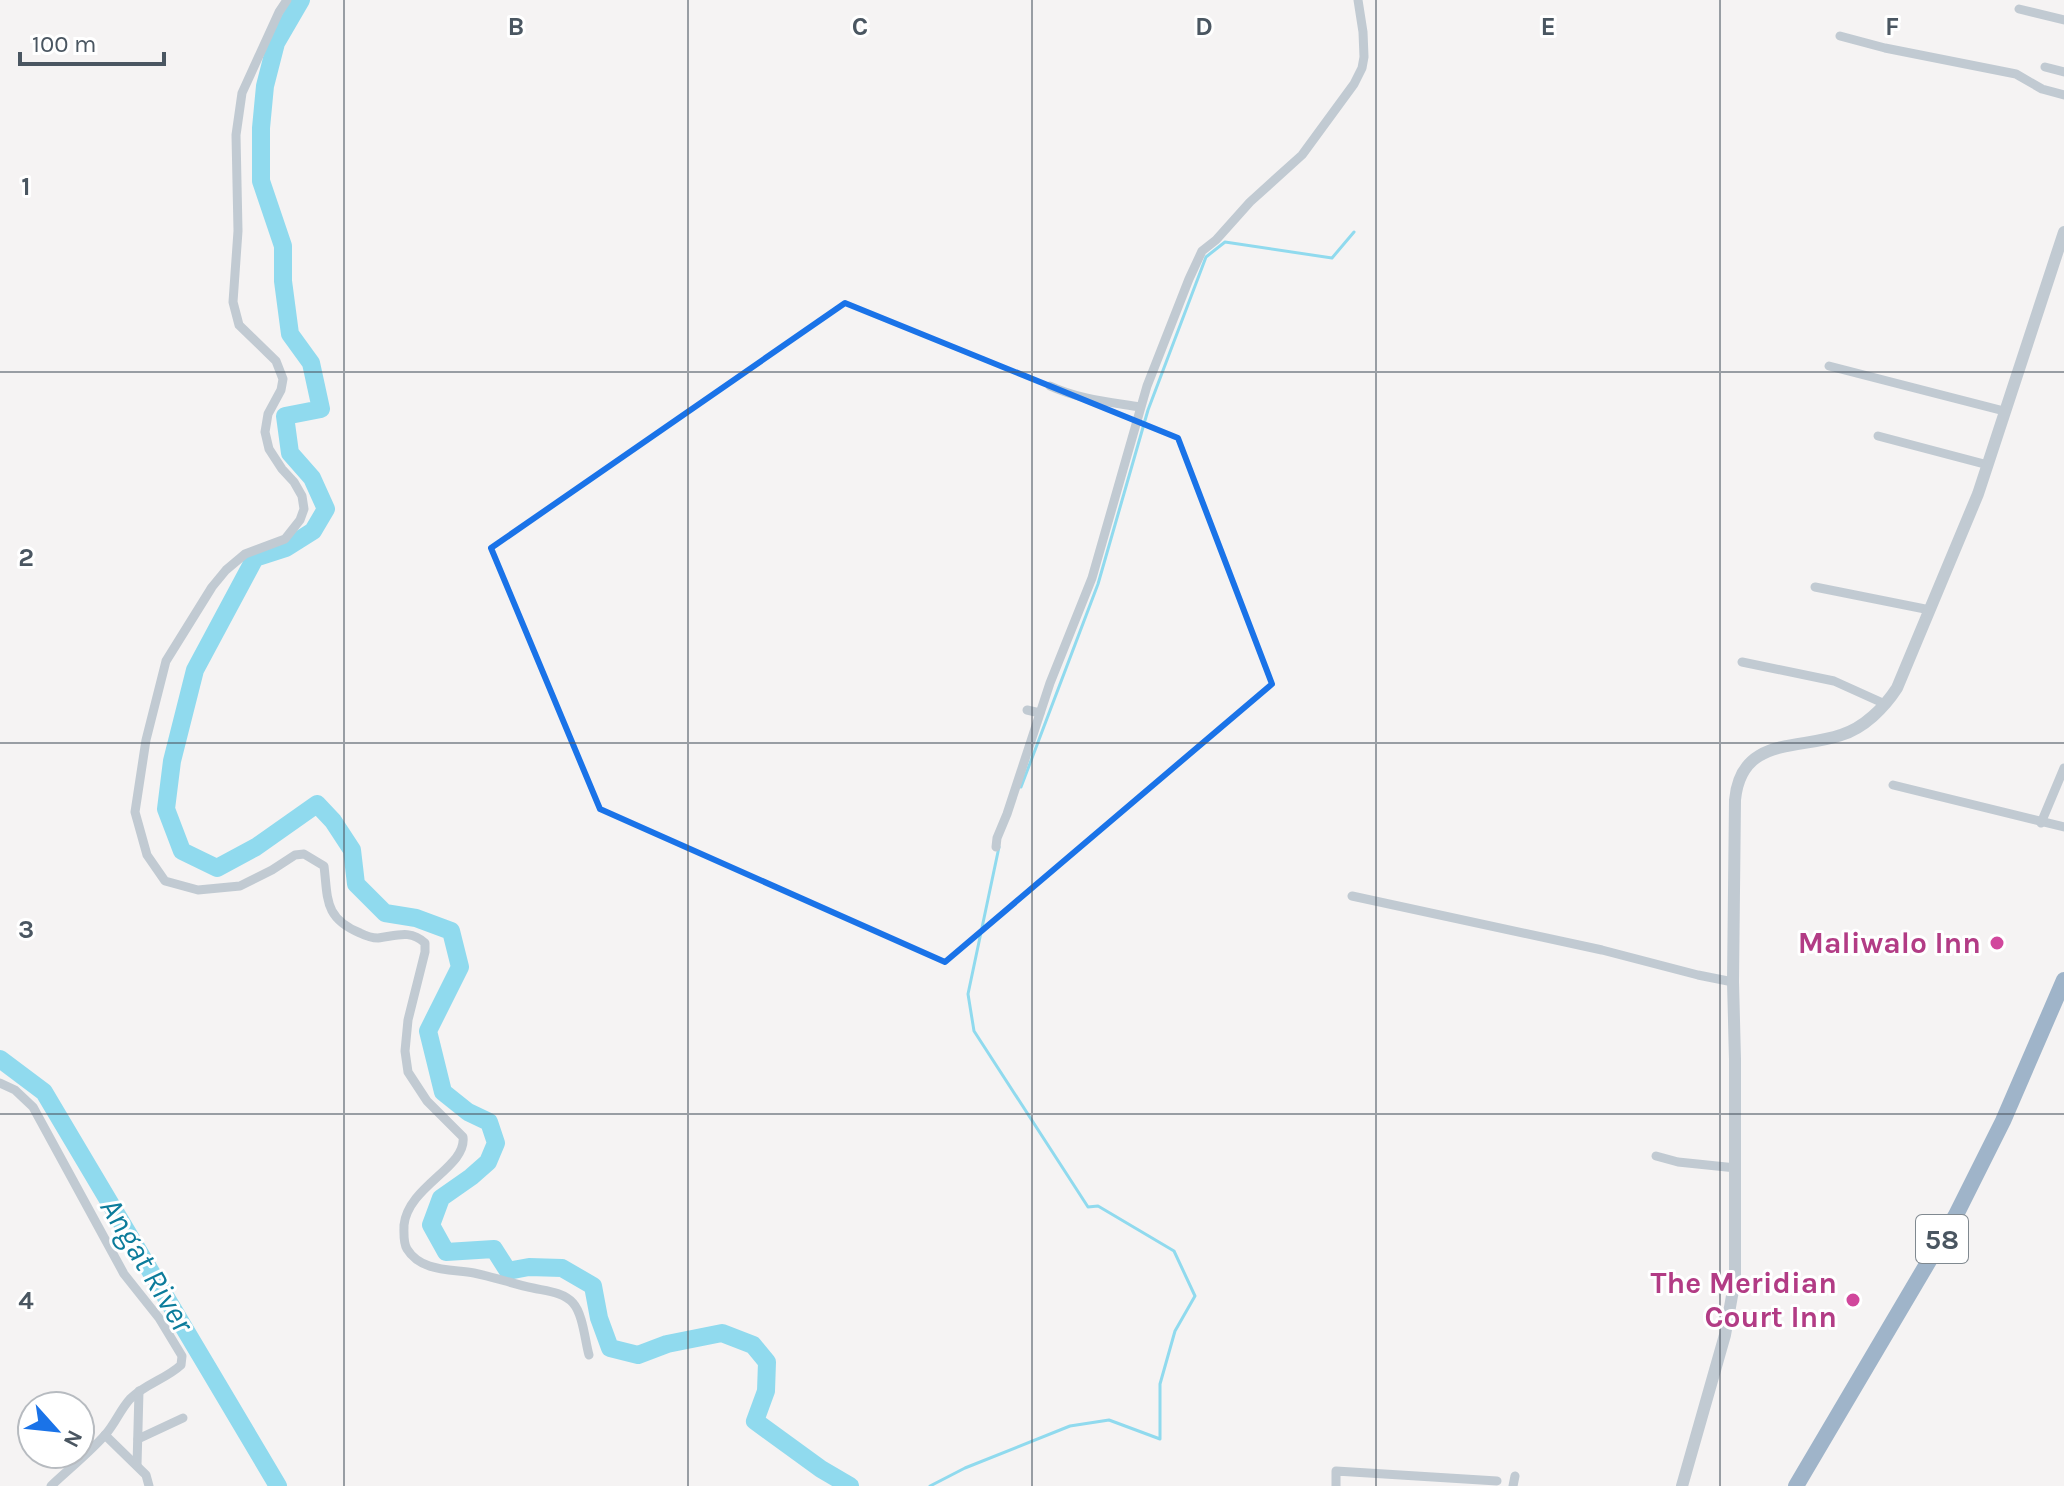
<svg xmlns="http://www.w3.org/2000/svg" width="2064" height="1486" font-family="Karla,sans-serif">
<rect width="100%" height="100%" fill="#f5f3f3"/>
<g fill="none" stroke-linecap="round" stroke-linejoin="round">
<g stroke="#90daee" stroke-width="3">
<polyline points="1021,787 1098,584 1148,410 1206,257 1225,242 1332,258 1354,232"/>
<polyline points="930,1486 965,1468 1070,1426 1109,1420 1160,1439 1160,1384 1175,1331 1195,1296 1174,1251 1098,1206 1088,1207 974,1031 968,994 999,847"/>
</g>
<g stroke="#90daee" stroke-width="18">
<polyline points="301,0 276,43 265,86 261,128 261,181 283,246 283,281 290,334 311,363 321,409 285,416 290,453 312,478 326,509 313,531 286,548 255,558 195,670 172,761 166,809 182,851 217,868 256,847 317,804 333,821 352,850 356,884 385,913 416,918 451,931 460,967 428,1031 443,1092 468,1112 489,1122 496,1143 488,1162 471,1177 441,1198 431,1225 446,1252 494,1249 508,1271 529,1267 562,1268 593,1286 599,1318 610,1348 638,1355 667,1344 722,1333 753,1345 767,1362 766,1391 755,1421 821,1469 850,1486"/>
<polyline points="0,1059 44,1092 278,1486"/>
</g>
<g stroke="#c1cad2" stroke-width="9">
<path d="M287 0 279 12 242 93 236 135 238 231 233 302 239 325 276 361 283 379 281 390 268 414 265 432 269 449 282 469 294 482 302 496 304 509 300 520 285 539 245 554 226 570 212 587 166 661 146 740 135 812 147 855 165 881 198 890 240 886 272 870 295 855 304 854 324 866C328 899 324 918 360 933 366 936 371 938 378 938 396 936 410 929 425 943V952L408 1020 405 1051 408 1072 427 1101 463 1137C467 1167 408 1186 404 1225 404 1232 403 1243 407 1249 421 1272 451 1269 474 1273 494 1277 513 1284 533 1288 546 1291 563 1292 573 1303 583 1314 585 1341 589 1355"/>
<polyline points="2019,9 2064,20"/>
<polyline points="1840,36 1885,48 2016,74 2042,89 2064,95"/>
<polyline points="2045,67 2064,72"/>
<polyline points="1829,366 2004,411"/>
<path d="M1050 386C1078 399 1110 402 1140 407"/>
<polyline points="1878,436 1988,465"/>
<polyline points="1815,587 1930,610"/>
<polyline points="1742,662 1834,681 1885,704"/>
<polyline points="1027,710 1040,713"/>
<polyline points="1893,785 2064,827"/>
<polyline points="2041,823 2064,768"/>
<polyline points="996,847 997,838 1007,814 1050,683 1092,578 1147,386 1189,279 1202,251 1216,240 1250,202 1302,155 1354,84 1362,68 1364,57 1363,32 1358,0"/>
<polyline points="1352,896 1602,950 1698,975 1733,982"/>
<path d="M0 1083 15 1090 33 1107 124 1274 159 1318 182 1356 181 1365C166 1379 145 1384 130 1399 120 1410 115 1424 105 1435 89 1453 69 1469 51 1486"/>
<polyline points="1656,1156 1678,1162 1736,1168"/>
<polyline points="105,1435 146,1475 149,1486"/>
<polyline points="138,1439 183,1418"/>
<polyline points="137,1465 139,1391"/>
<polyline points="1336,1486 1336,1471 1497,1481"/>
<polyline points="1513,1486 1515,1476"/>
</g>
<path stroke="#c1cad2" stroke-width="12" d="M1682 1486 1725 1335 1735 1279V1059L1733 982 1735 800C1741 736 1798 750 1841 735 1864 728 1884 708 1897 688L1978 494 2064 232"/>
<polyline stroke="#9fb4c9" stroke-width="16" points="1796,1486 1956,1215 2003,1121 2064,980"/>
</g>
<path fill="none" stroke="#1a73e8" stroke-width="6" stroke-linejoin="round" d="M845 303 1178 438 1272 684 945 962 600 809 491 548Z"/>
<path fill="none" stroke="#4a5661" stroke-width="2" stroke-opacity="0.55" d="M344 0V1486M688 0V1486M1032 0V1486M1376 0V1486M1720 0V1486M0 372H2064M0 743H2064M0 1114H2064"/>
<g fill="#d1479c" stroke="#fff" stroke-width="3">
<circle cx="1997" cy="943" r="8"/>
<circle cx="1853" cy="1300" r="8"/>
</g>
<g text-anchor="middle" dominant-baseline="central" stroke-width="6" stroke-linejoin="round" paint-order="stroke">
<rect fill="#fff" stroke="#808990" stroke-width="2" x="1916" y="1215" width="52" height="48" rx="6"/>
<g font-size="28" font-weight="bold" fill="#4a5661">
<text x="1942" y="1239">58</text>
</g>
<g font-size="30" font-weight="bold" fill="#b23c85" stroke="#fff" text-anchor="end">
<text x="1981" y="943">Maliwalo Inn</text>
<text x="1837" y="1283">The Meridian<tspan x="1837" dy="34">Court Inn</tspan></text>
</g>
<g font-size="32" font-style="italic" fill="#0c7c9b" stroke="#fff">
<text transform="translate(147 1265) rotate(59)">Angat River</text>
</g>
</g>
<g font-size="26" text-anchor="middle" font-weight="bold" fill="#4a5661" stroke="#fff" stroke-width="6" stroke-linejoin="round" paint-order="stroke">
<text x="516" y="35">B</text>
<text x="860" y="35">C</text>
<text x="1204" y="35">D</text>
<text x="1548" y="35">E</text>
<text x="1892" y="35">F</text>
<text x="26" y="195">1</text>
<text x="26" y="566">2</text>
<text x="26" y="938">3</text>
<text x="26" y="1309">4</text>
</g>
<g transform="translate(56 1430) rotate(117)"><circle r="38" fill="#ffffff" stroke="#b7bbc0" stroke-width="2"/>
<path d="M0-6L14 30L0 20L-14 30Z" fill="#1a73e8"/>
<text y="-12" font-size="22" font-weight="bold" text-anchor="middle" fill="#4a5661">N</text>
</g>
<path d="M20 52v12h144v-12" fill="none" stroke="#4a5661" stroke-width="4"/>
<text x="32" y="52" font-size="24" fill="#4a5661" stroke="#ffffff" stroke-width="6" paint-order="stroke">100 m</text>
</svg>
